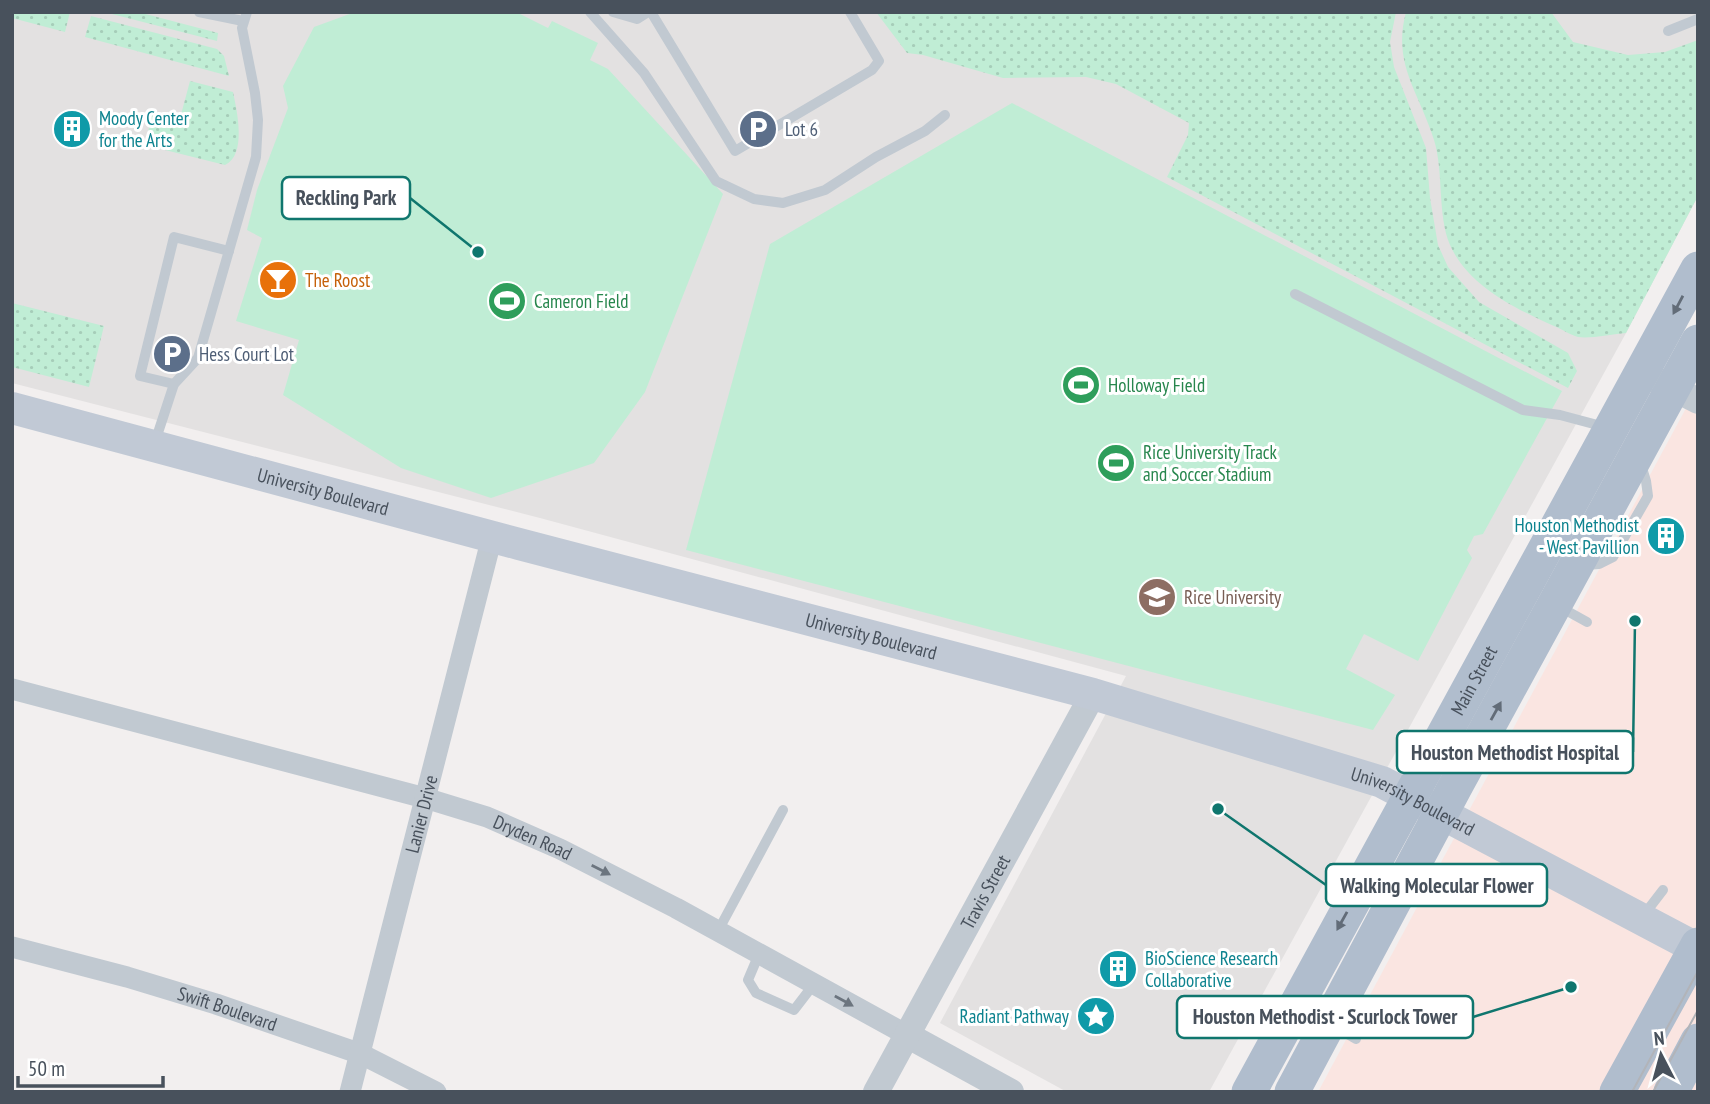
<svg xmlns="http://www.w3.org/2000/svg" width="1710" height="1104" font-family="'PT Sans Narrow',sans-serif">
<defs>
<pattern id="grass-dots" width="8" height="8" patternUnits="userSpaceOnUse" patternTransform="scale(1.75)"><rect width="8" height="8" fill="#c0edd5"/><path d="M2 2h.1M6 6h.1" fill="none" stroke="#a6cdb9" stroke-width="1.8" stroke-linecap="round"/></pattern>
</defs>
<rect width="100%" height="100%" fill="#f2efef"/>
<polygon fill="#e3e1e1" points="12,12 1698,12 1698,196 1626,333 1209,1092 1067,1092 940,1023 1126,676 540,518 12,383"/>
<polygon fill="#fae5e1" points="1698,386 1698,1092 1318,1092 1445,855"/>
<g fill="url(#grass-dots)">
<polygon points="12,12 70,12 65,32 12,18"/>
<polygon points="104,12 138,12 218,33 217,41"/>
<polygon points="876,12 1396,12 1390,42 1394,67 1426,148 1430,198 1438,245 1448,267 1479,302 1568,353 1577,371 1568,388 1167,177 1188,135 1189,123 1116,84 1086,77 1003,78 923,55 907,53"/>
<path d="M1406 12H1551L1573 42 1628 55 1665 52 1698 40V196L1626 333C1614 334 1589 339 1578 337 1570 335 1562 329 1554 326 1516 309 1468 286 1450 245 1437 214 1444 172 1434 140 1419 92 1392 64 1406 12Z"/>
<polygon points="91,16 217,49 224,56 229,76 85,37"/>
<path d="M190 81 233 92C237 111 247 155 225 165L145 145 152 115 179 122Z"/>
<polygon points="12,303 104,326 89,387 12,367"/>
</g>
<g fill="#c0edd5">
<polygon points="355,12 516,12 548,28 552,21 598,43 590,60 608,69 723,194 645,392 594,463 491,498 401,468 283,395 299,340 236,321 262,238 247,230 257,190 288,108 283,86 314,27"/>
<polygon points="1012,103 1562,391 1483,534 1474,536 1467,550 1472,558 1418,661 1364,634 1346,669 1395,695 1373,730 686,550 770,244"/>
</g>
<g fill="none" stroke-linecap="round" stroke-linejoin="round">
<g stroke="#c1c9d1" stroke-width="10">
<polyline points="199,12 243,21"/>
<polyline points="590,12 644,73 716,181 754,199 783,203 825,190 876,157 925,131 945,115"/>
<polyline points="613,12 637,19 648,12"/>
<polyline points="651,12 735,151 872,70 879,61 850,12"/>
<polyline points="1668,31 1698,19"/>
<polyline points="1295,294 1523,410 1560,415 1605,427"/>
<polyline points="174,384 140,376 174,237 229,251"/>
<polyline points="154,445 174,384 198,358 256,157 258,120 255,93 242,28 247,12"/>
<polyline points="1585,565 1599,564 1613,557 1648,496 1646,481 1641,465"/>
<polyline points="1560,607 1587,622"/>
<polyline points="1503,876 1516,855"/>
<polyline points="1643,916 1663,890"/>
<polyline points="718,931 783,810"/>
<polyline points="759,954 748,980 756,993 794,1010 814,984"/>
<polyline points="1334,1026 1356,1039"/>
</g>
<g stroke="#c1c9d1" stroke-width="21">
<path id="s1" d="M12 689 425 798 487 817 560 849 676 908 907 1035"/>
<path id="s2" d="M12 947 127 977 216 1004 361 1054 436 1092"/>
<path id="s3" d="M350 1092 492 537"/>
</g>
<g stroke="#c1c9d1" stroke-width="26">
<polyline points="1659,381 1698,401"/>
<polyline points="907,1035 1011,1092"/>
<path id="s4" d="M876 1092 1093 694"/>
</g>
<path stroke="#c1c9d5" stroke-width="32" id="s5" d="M12 408 519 544 1093 694 1382 782 1698 949"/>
<g stroke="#b0bdcd" stroke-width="35">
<path id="s6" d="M1249 1092 1698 269"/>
<polyline points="1292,1092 1456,785 1698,342"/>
<polyline points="1617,1092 1698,945"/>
<polyline points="1671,1092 1698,1041"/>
</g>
<g stroke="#b2b4b9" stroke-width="2">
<polyline points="1632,1092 1698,971"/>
<polyline points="1653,1092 1698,1010"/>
</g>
</g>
<defs><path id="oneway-solid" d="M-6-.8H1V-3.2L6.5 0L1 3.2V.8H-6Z" transform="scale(1.75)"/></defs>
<g fill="#626c78">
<use href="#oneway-solid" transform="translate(1678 305) rotate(118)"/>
<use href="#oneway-solid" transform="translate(1496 711) rotate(-61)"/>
<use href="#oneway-solid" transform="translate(1342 921) rotate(119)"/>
</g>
<g fill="#6c757f">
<use href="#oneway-solid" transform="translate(601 870) rotate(27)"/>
<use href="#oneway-solid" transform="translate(844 1001) rotate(29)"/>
</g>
<defs>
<symbol id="building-disc" viewBox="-11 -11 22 22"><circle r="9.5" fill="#0f9aa8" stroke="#fff"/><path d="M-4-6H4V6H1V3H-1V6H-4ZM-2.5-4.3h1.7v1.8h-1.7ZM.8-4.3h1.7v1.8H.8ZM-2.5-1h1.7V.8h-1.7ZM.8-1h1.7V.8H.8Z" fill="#fff"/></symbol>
<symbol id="parking-disc" viewBox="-11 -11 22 22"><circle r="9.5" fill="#5c6f8a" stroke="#fff"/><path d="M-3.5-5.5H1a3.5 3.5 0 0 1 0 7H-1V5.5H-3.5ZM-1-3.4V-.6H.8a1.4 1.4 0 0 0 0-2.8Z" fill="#fff"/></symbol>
<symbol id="bar-disc" viewBox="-11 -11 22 22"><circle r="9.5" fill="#e8710a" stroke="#fff"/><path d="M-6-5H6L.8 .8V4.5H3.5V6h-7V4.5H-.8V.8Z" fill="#fff"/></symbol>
<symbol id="stadium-disc" viewBox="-11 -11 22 22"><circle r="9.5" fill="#2e9e5b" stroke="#fff"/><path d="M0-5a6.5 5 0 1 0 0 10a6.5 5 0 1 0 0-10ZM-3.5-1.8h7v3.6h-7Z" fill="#fff"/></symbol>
<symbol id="university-disc" viewBox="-11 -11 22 22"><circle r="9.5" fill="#8d6e63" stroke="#fff"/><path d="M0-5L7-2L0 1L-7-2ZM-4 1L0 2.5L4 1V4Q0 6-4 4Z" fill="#fff"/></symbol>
<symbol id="sight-disc" viewBox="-11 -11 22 22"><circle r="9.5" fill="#0f9aa8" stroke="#fff"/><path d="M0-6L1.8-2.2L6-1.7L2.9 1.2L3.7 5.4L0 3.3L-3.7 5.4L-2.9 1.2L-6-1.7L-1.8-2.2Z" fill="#fff"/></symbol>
</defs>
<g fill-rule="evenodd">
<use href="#building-disc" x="50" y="107" width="44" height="44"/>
<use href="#parking-disc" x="736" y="107" width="44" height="44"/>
<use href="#bar-disc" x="256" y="258" width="44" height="44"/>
<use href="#stadium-disc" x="485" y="279" width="44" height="44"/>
<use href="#parking-disc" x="150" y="332" width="44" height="44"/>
<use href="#stadium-disc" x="1059" y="363" width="44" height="44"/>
<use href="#stadium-disc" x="1094" y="441" width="44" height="44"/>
<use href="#building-disc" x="1644" y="514" width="44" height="44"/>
<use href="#university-disc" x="1135" y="575" width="44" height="44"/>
<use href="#building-disc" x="1096" y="947" width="44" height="44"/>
<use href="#sight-disc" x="1074" y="994" width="44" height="44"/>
</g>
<g text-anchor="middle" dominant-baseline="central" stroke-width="6" stroke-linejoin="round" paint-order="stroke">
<g font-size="19" fill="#0d838f" stroke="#fff" text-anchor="start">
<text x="99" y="118">Moody Center<tspan x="99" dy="22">for the Arts</tspan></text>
<text x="1639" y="525" text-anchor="end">Houston Methodist<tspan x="1639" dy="22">- West Pavillion</tspan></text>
<text x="1145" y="958">BioScience Research<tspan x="1145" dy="22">Collaborative</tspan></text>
<text x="1069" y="1016" text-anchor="end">Radiant Pathway</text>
</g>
<g font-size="19" fill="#4e5e75" stroke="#fff" text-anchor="start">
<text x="785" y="129">Lot 6</text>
<text x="199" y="354">Hess Court Lot</text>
</g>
<g font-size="19" fill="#c56008" stroke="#fff" text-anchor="start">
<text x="305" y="280">The Roost</text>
</g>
<g font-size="19" fill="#27864d" stroke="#fff" text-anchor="start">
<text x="534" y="301">Cameron Field</text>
<text x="1108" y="385">Holloway Field</text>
<text x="1143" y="452">Rice University Track<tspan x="1143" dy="22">and Soccer Stadium</tspan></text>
</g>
<g font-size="19" fill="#48515c" stroke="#fff">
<text stroke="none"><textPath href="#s5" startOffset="322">University Boulevard</textPath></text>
<text stroke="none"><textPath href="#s5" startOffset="889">University Boulevard</textPath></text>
<text stroke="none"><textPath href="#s6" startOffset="469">Main Street</textPath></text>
<text stroke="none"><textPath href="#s5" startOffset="1456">University Boulevard</textPath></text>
<text stroke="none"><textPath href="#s3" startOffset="287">Lanier Drive</textPath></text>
<text stroke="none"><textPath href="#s1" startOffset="542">Dryden Road</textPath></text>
<text stroke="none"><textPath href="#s4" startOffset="228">Travis Street</textPath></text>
<text stroke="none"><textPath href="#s2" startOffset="224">Swift Boulevard</textPath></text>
</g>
<g font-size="19" fill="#785e54" stroke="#fff" text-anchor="start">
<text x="1184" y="597">Rice University</text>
</g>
</g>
<path fill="none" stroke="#0f766e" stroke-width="2.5" d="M478 252L410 198M1635 621L1633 752M1218 809L1326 885M1571 987L1473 1017"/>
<g fill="#0f766e" stroke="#fff" stroke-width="2.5">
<circle cx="478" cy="252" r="7"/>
<circle cx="1635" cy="621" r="7"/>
<circle cx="1218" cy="809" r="7"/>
<circle cx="1571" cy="987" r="7"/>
</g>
<g fill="#fff" stroke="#0f766e" stroke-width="2.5">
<rect x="282" y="177" width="128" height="42" rx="7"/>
<rect x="1397" y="731" width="236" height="42" rx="7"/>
<rect x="1326" y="864" width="221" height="42" rx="7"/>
<rect x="1177" y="996" width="296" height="42" rx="7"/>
</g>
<g font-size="21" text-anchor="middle" font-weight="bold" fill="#48515c">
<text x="346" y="205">Reckling Park</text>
<text x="1515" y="760">Houston Methodist Hospital</text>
<text x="1437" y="893">Walking Molecular Flower</text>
<text x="1325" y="1024">Houston Methodist - Scurlock Tower</text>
</g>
<rect width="1710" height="1104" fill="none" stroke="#48515c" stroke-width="28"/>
<g transform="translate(1661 1055) rotate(354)" stroke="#ffffff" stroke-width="5" paint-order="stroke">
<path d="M0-5L12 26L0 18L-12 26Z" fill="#48515c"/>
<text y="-10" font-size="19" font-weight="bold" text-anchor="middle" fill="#48515c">N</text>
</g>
<path d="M18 1076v10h145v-10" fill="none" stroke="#48515c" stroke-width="3.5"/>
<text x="28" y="1076" font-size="21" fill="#48515c" stroke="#ffffff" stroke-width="5" paint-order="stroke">50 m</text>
</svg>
